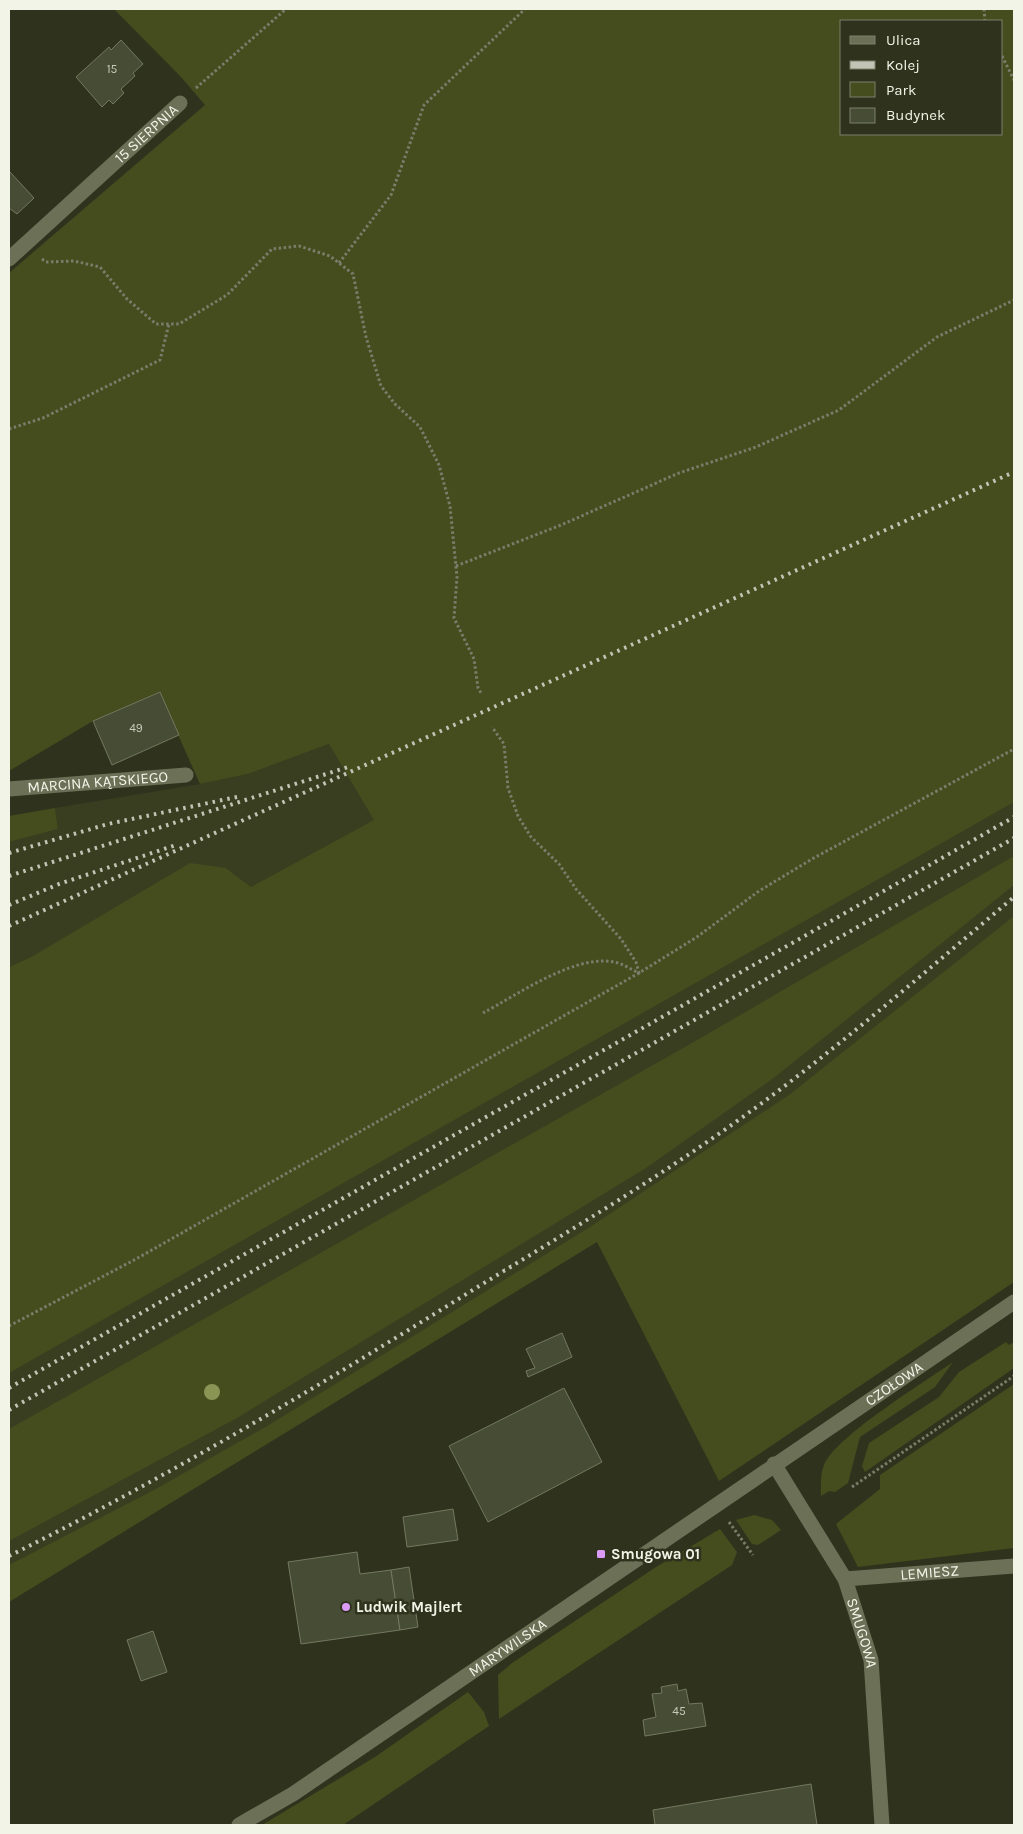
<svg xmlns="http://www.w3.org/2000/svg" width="1023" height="1834" font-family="Karla,sans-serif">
<rect width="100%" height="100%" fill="#2f331d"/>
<g fill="#393e20">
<polygon points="1014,728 1014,939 855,1062 9,1602 9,1304"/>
<polygon points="329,744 375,820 251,887 226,868 9,967 9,842 58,829 55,808 200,784 248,774"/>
</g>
<g fill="#454c1d" fill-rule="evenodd">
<path d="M114 9H1014V802L9 1373V967L33 956 190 863 226 868 251 887 374 820 329 744 248 774 200 784 159 692 93 721 9 771V273L205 105 181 77ZM842 21H1002V134H842Z"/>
<polygon points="55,808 58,829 9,842 9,816"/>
<polygon points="1014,856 1014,885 775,1077 646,1168 237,1418 9,1541 9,1429 692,1043"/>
<polygon points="1014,916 1014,1282 719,1481 597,1242 9,1602 9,1565 154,1490 269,1425 590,1227 789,1095"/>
<polygon points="1006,1342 1009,1345 1014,1342 1014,1368 865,1472 862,1466 869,1443 939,1397 959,1372"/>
<path d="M953 1362 935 1387 860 1437 848 1483 835 1492 829 1491 821 1496C821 1486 820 1475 824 1465 835 1437 926 1381 953 1362Z"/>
<polygon points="1014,1384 1014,1548 858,1567 836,1524 880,1489 880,1475"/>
<polygon points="754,1515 772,1520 781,1530 758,1545 752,1544 736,1520"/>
<polygon points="720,1529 737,1552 732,1565 499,1719 498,1675 512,1663 656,1567"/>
<polygon points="468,1692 484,1712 489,1726 343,1825 262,1825 375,1757"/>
</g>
<g fill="#474c34" stroke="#73785f">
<polygon points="121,40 143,64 133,73 135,76 121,89 124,93 113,104 109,100 102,107 76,77 109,47 111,50"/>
<polygon points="9,171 34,198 17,214 9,208"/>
<polygon points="160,692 179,735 112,765 93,721"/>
<polygon points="562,1333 572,1357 528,1377 526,1371 535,1368 526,1349"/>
<polygon points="564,1388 602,1462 488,1522 449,1446"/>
<polygon points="453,1509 458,1540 407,1547 403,1517"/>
<polygon points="357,1552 360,1574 391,1570 400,1630 301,1644 288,1562"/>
<polygon points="409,1567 418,1627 400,1630 391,1570"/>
<polygon points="153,1631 167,1672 141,1681 127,1640"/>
<polygon points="677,1684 678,1691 686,1689 689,1704 702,1703 706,1726 645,1736 643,1720 656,1717 652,1694 662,1693 661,1687"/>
<polygon points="811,1784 817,1825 655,1825 653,1810"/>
</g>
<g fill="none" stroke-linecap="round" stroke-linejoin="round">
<g stroke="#797d6a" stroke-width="3" stroke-dasharray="2.5 2.5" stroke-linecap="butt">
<polyline points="984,9 985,21"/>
<polyline points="1002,56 1014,80"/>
<polyline points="196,88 286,9"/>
<polyline points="42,259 46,262 74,261 100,267 127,299 156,324 179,324 227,295 272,249 299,246 330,256 353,274 366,337 381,386 395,404 420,427 439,465 450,506 457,577 454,618 474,659 478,688 481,693"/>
<polyline points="339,263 391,195 424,105 525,9"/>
<polyline points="9,429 43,418 160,360 169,324"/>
<polyline points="456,566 561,525 679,473 756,447 839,410 937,337 1014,300"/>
<path d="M483 1013C517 995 579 951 618 963 625 965 632 970 639 973L636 962 621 939 576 889 559 864 531 837 518 816 508 788 504 744 492 727"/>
<polyline points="9,1326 136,1259 639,973 697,937 759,891 812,859 1014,749"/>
<polyline points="852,1487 1014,1376"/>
<polyline points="729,1522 753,1555"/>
</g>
<g stroke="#6b7057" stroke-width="15">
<path id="s1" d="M9 259 180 103"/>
<path id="s2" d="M9 789 186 775"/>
<path id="s3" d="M774 1464 845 1579 871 1660 882 1825"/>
<path id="s4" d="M845 1579 1014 1566"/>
<path id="s5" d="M239 1825 293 1794 1014 1302"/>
</g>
<g stroke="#c2c5b5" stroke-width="4" stroke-dasharray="2.5 5" stroke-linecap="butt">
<polyline points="9,853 108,824 237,797"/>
<polyline points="9,876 348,767"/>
<polyline points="9,905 59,884 176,845"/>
<polyline points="9,926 1014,472"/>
<polyline points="9,1388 1014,817"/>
<polyline points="9,1410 1014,838"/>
<path d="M9 1556C170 1476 324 1383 476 1288 574 1228 673 1169 766 1100 852 1036 932 966 1014 897"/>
</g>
</g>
<circle fill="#8a9455" cx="212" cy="1392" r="8"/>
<g fill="#da9af6" stroke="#2f331d" stroke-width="2">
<rect x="596" y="1549" width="10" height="10" rx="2.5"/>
<circle cx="346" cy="1607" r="5"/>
</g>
<g text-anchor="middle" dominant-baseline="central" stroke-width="5" stroke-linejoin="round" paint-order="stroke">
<g font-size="12" fill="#c6caba">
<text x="112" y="69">15</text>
<text x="136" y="728">49</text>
<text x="679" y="1711">45</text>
</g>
<g font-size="15" fill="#f1f4e6" stroke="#2f331d">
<text stroke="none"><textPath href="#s1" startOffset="186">15 SIERPNIA</textPath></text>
<text stroke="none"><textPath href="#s2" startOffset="89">MARCINA KĄTSKIEGO</textPath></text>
<text stroke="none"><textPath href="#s5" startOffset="790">CZOŁOWA</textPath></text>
<text stroke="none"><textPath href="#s4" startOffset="85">LEMIESZ</textPath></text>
<text stroke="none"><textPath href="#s3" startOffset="192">SMUGOWA</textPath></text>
<text stroke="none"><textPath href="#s5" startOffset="322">MARYWILSKA</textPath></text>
</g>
<g font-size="15" font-weight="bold" fill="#f1f4e6" stroke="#2f331d" text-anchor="start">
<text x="611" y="1554">Smugowa 01</text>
<text x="356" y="1607">Ludwik Majlert</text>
</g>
</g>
<rect width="1023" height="1834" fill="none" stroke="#f1f4e6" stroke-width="20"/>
<rect x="840" y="20" width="162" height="115" fill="#2f331d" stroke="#7d806d"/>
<rect x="850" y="36" width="25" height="8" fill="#6b7057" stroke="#7d806d"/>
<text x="886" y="45" font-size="15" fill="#f1f4e6">Ulica</text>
<rect x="850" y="61" width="25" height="8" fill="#c2c5b5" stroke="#7d806d"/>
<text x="886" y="70" font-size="15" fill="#f1f4e6">Kolej</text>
<rect x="850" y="82" width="25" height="15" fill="#454c1d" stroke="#7d806d"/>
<text x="886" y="95" font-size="15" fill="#f1f4e6">Park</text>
<rect x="850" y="108" width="25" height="15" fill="#474c34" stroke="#7d806d"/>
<text x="886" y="120" font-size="15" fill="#f1f4e6">Budynek</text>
</svg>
